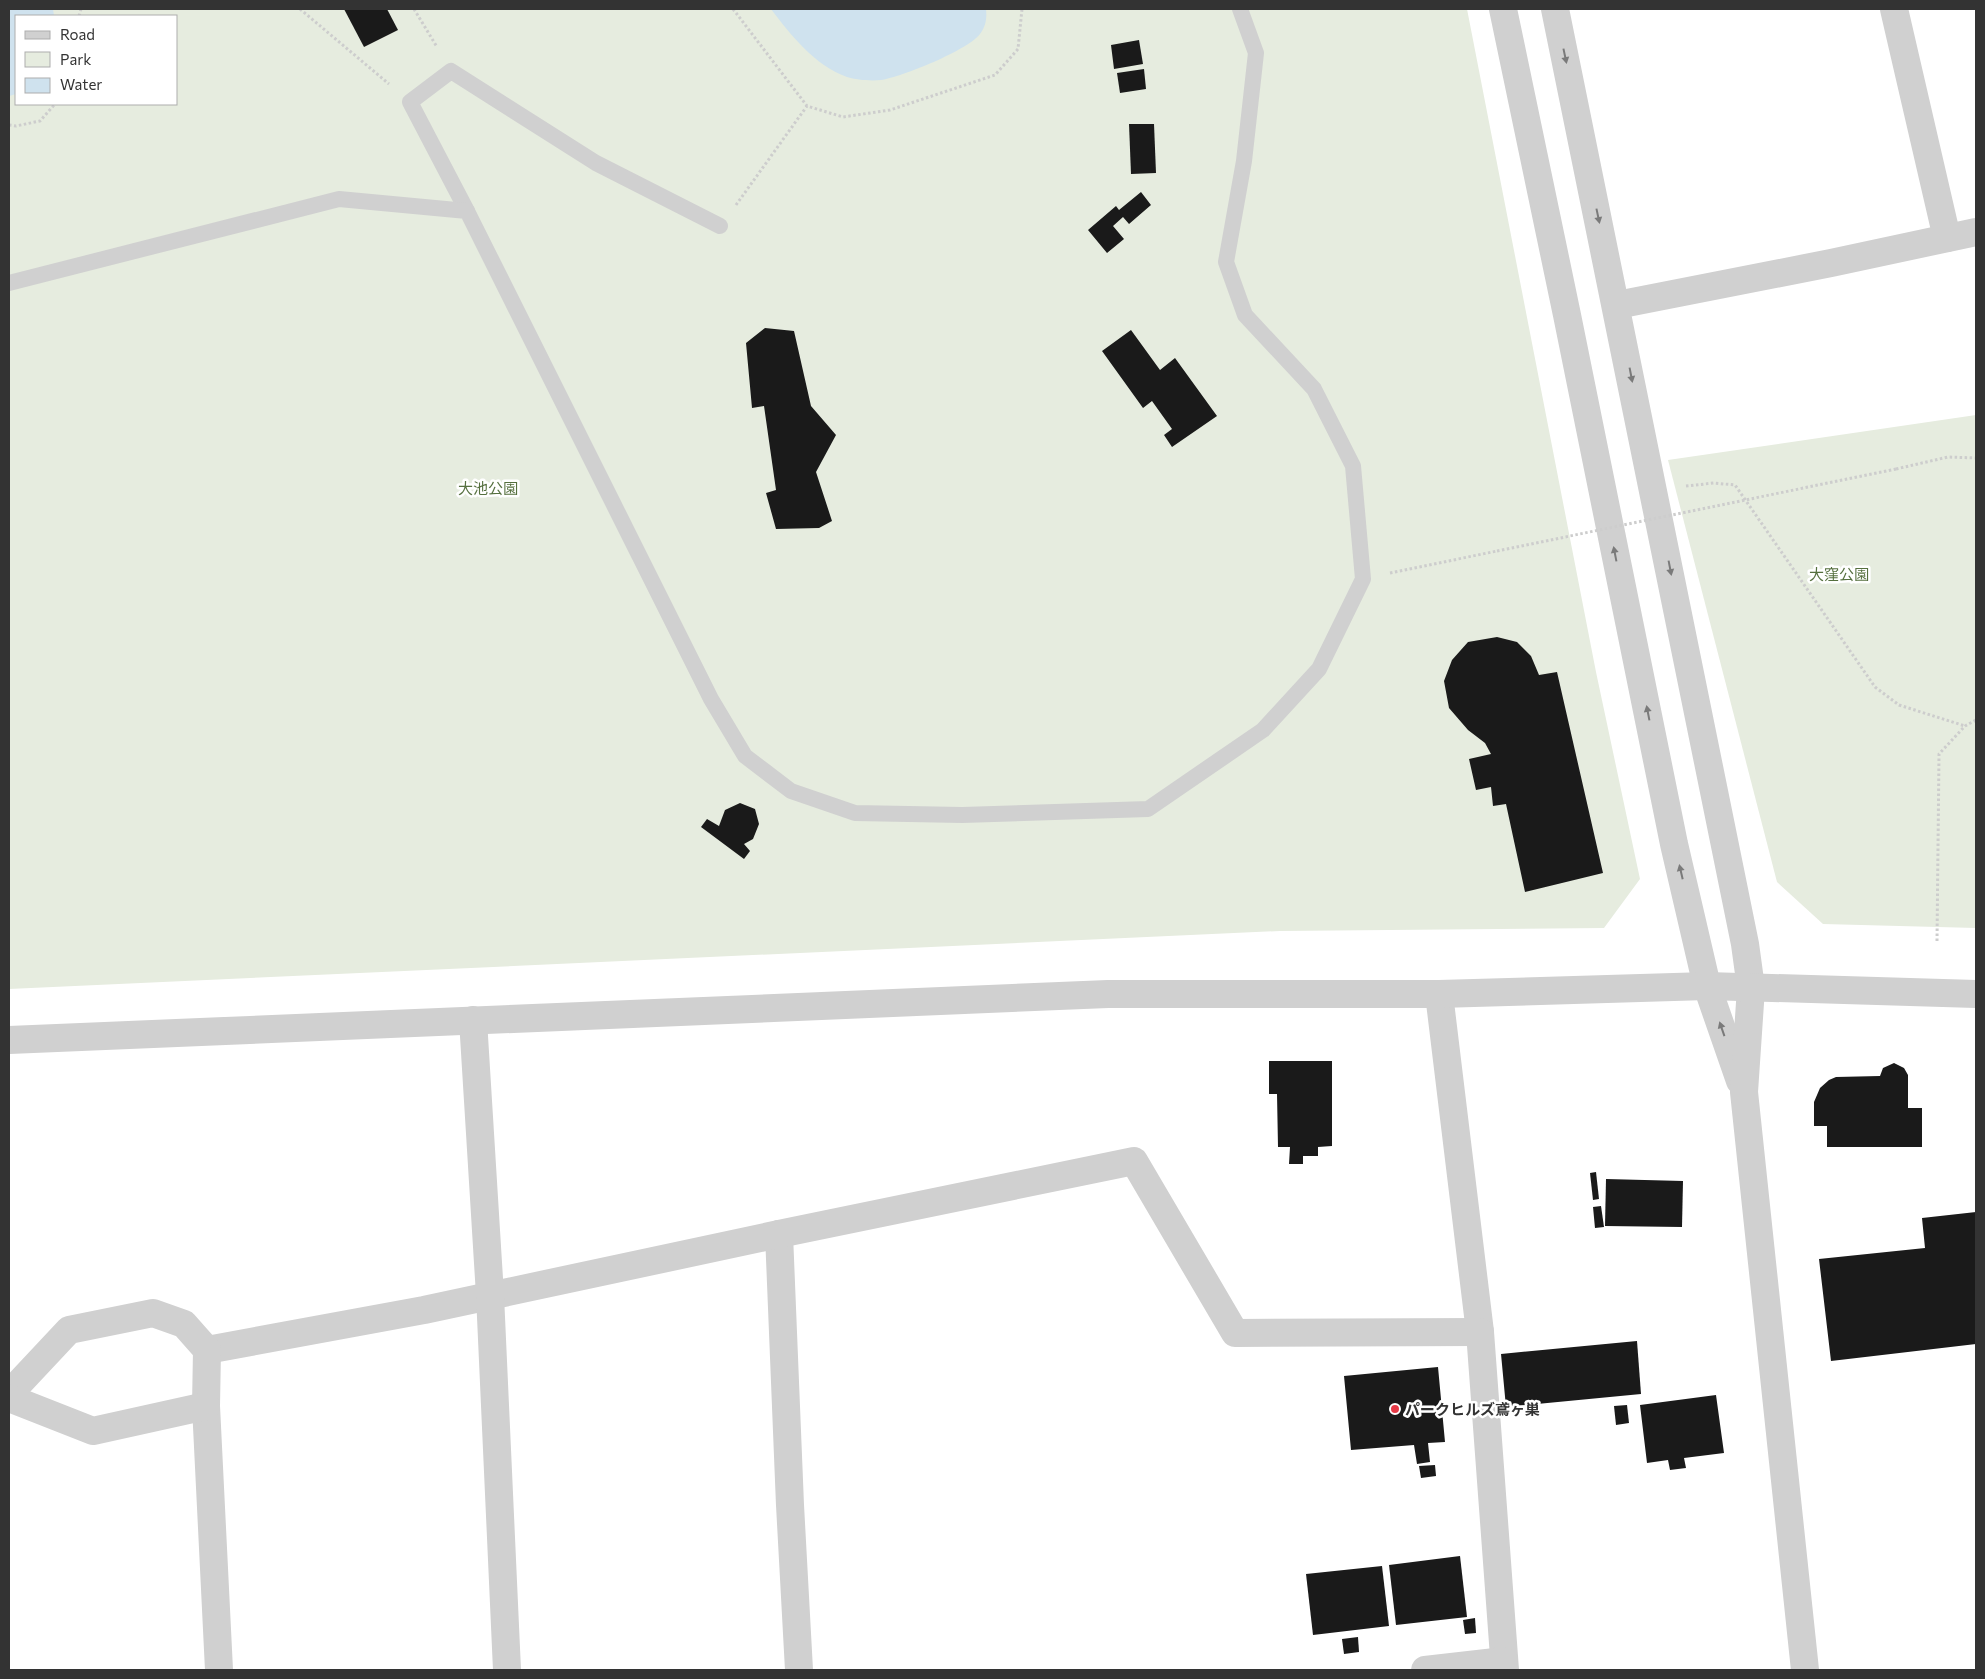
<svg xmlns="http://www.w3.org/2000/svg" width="1985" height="1679" font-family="Commissioner,'Noto Sans JP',sans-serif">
<rect width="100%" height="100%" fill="#fff"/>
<g fill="#e6ecdf" fill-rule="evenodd">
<path d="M9 9H1467L1596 672 1640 879 1604 928 1280 931 9 989ZM16 16H176V104H16Z"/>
<polygon points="1976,415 1976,928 1823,924 1777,882 1668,460"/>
</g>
<g fill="#cfe2ee">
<polygon points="9,9 53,9 54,16 16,16 16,94 9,96"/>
<path d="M771 9H986C987 18 986 26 980 34 968 50 902 77 881 80 871 81 856 80 847 77 814 65 791 35 771 9Z"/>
</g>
<g fill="#1a1a1a">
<polygon points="344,9 387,9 398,30 364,47"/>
<polygon points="1139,40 1143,64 1114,69 1111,45"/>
<polygon points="1144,69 1146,89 1120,93 1117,73"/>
<polygon points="1129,124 1154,124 1156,173 1131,174"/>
<polygon points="1141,192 1151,205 1129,224 1123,217 1113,226 1124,239 1107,253 1088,230 1116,206 1119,210"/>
<polygon points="765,328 794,331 811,406 836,435 816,472 832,521 819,528 776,529 766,493 776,490 764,406 752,408 746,343"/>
<polygon points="1131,330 1160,370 1175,358 1217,416 1172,447 1164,435 1172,429 1152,401 1143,408 1102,351"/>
<polygon points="1497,637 1517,642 1531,656 1539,675 1557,672 1603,873 1525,892 1506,804 1493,806 1491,787 1476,790 1469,759 1491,754 1485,743 1468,730 1449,708 1444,681 1452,660 1468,642"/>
<polygon points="740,803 755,809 759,824 753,839 744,844 750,851 744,859 701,827 707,819 719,826 725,810"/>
<polygon points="1269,1061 1332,1061 1332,1146 1318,1147 1318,1156 1303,1156 1303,1164 1289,1164 1290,1147 1278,1147 1277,1094 1269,1094"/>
<polygon points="1894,1063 1904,1068 1908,1075 1908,1108 1922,1108 1922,1147 1827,1147 1827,1126 1814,1126 1814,1102 1820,1088 1829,1080 1836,1077 1880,1076 1883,1068"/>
<polygon points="1596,1172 1599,1199 1593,1200 1590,1173"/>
<polygon points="1606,1179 1683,1181 1682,1227 1605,1226"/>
<polygon points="1601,1206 1604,1227 1595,1228 1593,1207"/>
<polygon points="1976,1212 1976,1344 1831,1361 1819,1259 1925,1248 1922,1218"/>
<polygon points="1637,1341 1641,1394 1506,1407 1501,1354"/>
<polygon points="1438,1367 1445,1442 1428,1443 1430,1462 1417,1464 1414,1445 1351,1450 1344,1376"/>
<polygon points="1716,1395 1724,1453 1684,1458 1686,1468 1670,1470 1668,1460 1647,1463 1640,1405"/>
<polygon points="1627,1405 1629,1423 1616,1425 1614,1406"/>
<polygon points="1435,1465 1436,1476 1421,1478 1419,1466"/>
<polygon points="1460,1556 1467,1617 1396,1625 1389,1565"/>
<polygon points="1382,1566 1389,1626 1313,1635 1306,1574"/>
<polygon points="1475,1618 1476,1633 1465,1634 1463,1620"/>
<polygon points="1358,1637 1359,1652 1344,1654 1342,1639"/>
</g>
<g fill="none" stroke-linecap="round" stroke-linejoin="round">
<g stroke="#cdcdcd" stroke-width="3" stroke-dasharray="2.5 2.5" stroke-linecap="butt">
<polyline points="300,9 389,84"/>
<polyline points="414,9 437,47"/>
<polyline points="733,9 807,106 843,117 890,110 995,75 1018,49 1022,9"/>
<polyline points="79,16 81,9"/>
<polyline points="9,125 16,126 40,121 55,104"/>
<polyline points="736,205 807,106"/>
<polyline points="1896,469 1948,457 1976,458"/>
<polyline points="1686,486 1714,483 1735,485 1875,687 1899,705 1965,726"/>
<polyline points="1390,573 1497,551"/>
<polyline points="1937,941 1939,754 1965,726 1976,720"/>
</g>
<g stroke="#d0d0d0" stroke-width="16">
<polyline points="467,211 410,102 451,71 596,163 720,226"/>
<polyline points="9,283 339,199 467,211 711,699 745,756 791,791 855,813 962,815 1148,809 1263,730 1319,669 1363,579 1353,466 1314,389 1245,315 1226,262 1244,161 1256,53 1240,9"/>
</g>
<g stroke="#d0d0d0" stroke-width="28">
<polyline points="1894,9 1947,238"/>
<polyline points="1617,305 1831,263 1976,232"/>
<polyline points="1439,994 1480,1332 1505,1670"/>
<polyline points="779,1234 790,1505 799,1670"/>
<polyline points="207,1350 424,1310 779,1234 1134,1161 1235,1333 1480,1332"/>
<polyline points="9,1394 69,1330 153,1313 184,1324 207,1350 206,1406 219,1670"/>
<polyline points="9,1398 93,1431 206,1406"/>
<polyline points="1425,1670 1504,1661"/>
</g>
<g stroke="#d0d0d0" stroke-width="28">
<polyline points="1503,9 1567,315 1674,844 1707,986 1740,1081"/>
<polyline points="1555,9 1745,944 1751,988 1744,1092 1805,1670"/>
<polyline points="473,1020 490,1295 507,1670"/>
<polyline points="9,1040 1108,994 1439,994 1707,986 1976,994"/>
</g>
<polyline stroke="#cdcdcd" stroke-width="3" stroke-dasharray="2.5 2.5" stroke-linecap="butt" points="1497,551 1896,469"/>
</g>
<defs><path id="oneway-solid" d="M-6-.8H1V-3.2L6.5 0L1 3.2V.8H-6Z" transform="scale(1.25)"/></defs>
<g fill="#7a7a7a">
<use href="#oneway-solid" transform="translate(1565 56) rotate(78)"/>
<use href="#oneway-solid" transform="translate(1598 216) rotate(78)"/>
<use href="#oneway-solid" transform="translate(1631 375) rotate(79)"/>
<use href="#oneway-solid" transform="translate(1615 554) rotate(-101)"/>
<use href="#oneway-solid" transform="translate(1670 568) rotate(79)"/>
<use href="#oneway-solid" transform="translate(1648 713) rotate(-101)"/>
<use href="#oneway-solid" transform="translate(1681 872) rotate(-103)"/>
<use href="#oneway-solid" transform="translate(1722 1029) rotate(-109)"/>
</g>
<circle fill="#e63946" stroke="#fff" stroke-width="2" cx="1395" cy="1409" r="5"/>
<g text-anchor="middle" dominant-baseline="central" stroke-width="5" stroke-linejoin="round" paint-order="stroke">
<g font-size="15" fill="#56703f" stroke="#fff">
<text x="488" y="488">大池公園</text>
<text x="1839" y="574">大窪公園</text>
</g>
<g font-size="15" font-weight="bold" fill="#333" stroke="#fff" text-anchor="start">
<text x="1405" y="1409">パークヒルズ鳶ヶ巣</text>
</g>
</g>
<rect width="1985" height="1679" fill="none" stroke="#333333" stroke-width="20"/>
<rect x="15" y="15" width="162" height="90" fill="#ffffff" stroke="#adadad"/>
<rect x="25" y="31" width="25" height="8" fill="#d0d0d0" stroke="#adadad"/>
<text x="60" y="40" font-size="15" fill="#333333">Road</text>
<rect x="25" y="52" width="25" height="15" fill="#e6ecdf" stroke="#adadad"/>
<text x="60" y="65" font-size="15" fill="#333333">Park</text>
<rect x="25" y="78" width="25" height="15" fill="#cfe2ee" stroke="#adadad"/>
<text x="60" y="90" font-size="15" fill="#333333">Water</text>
</svg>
